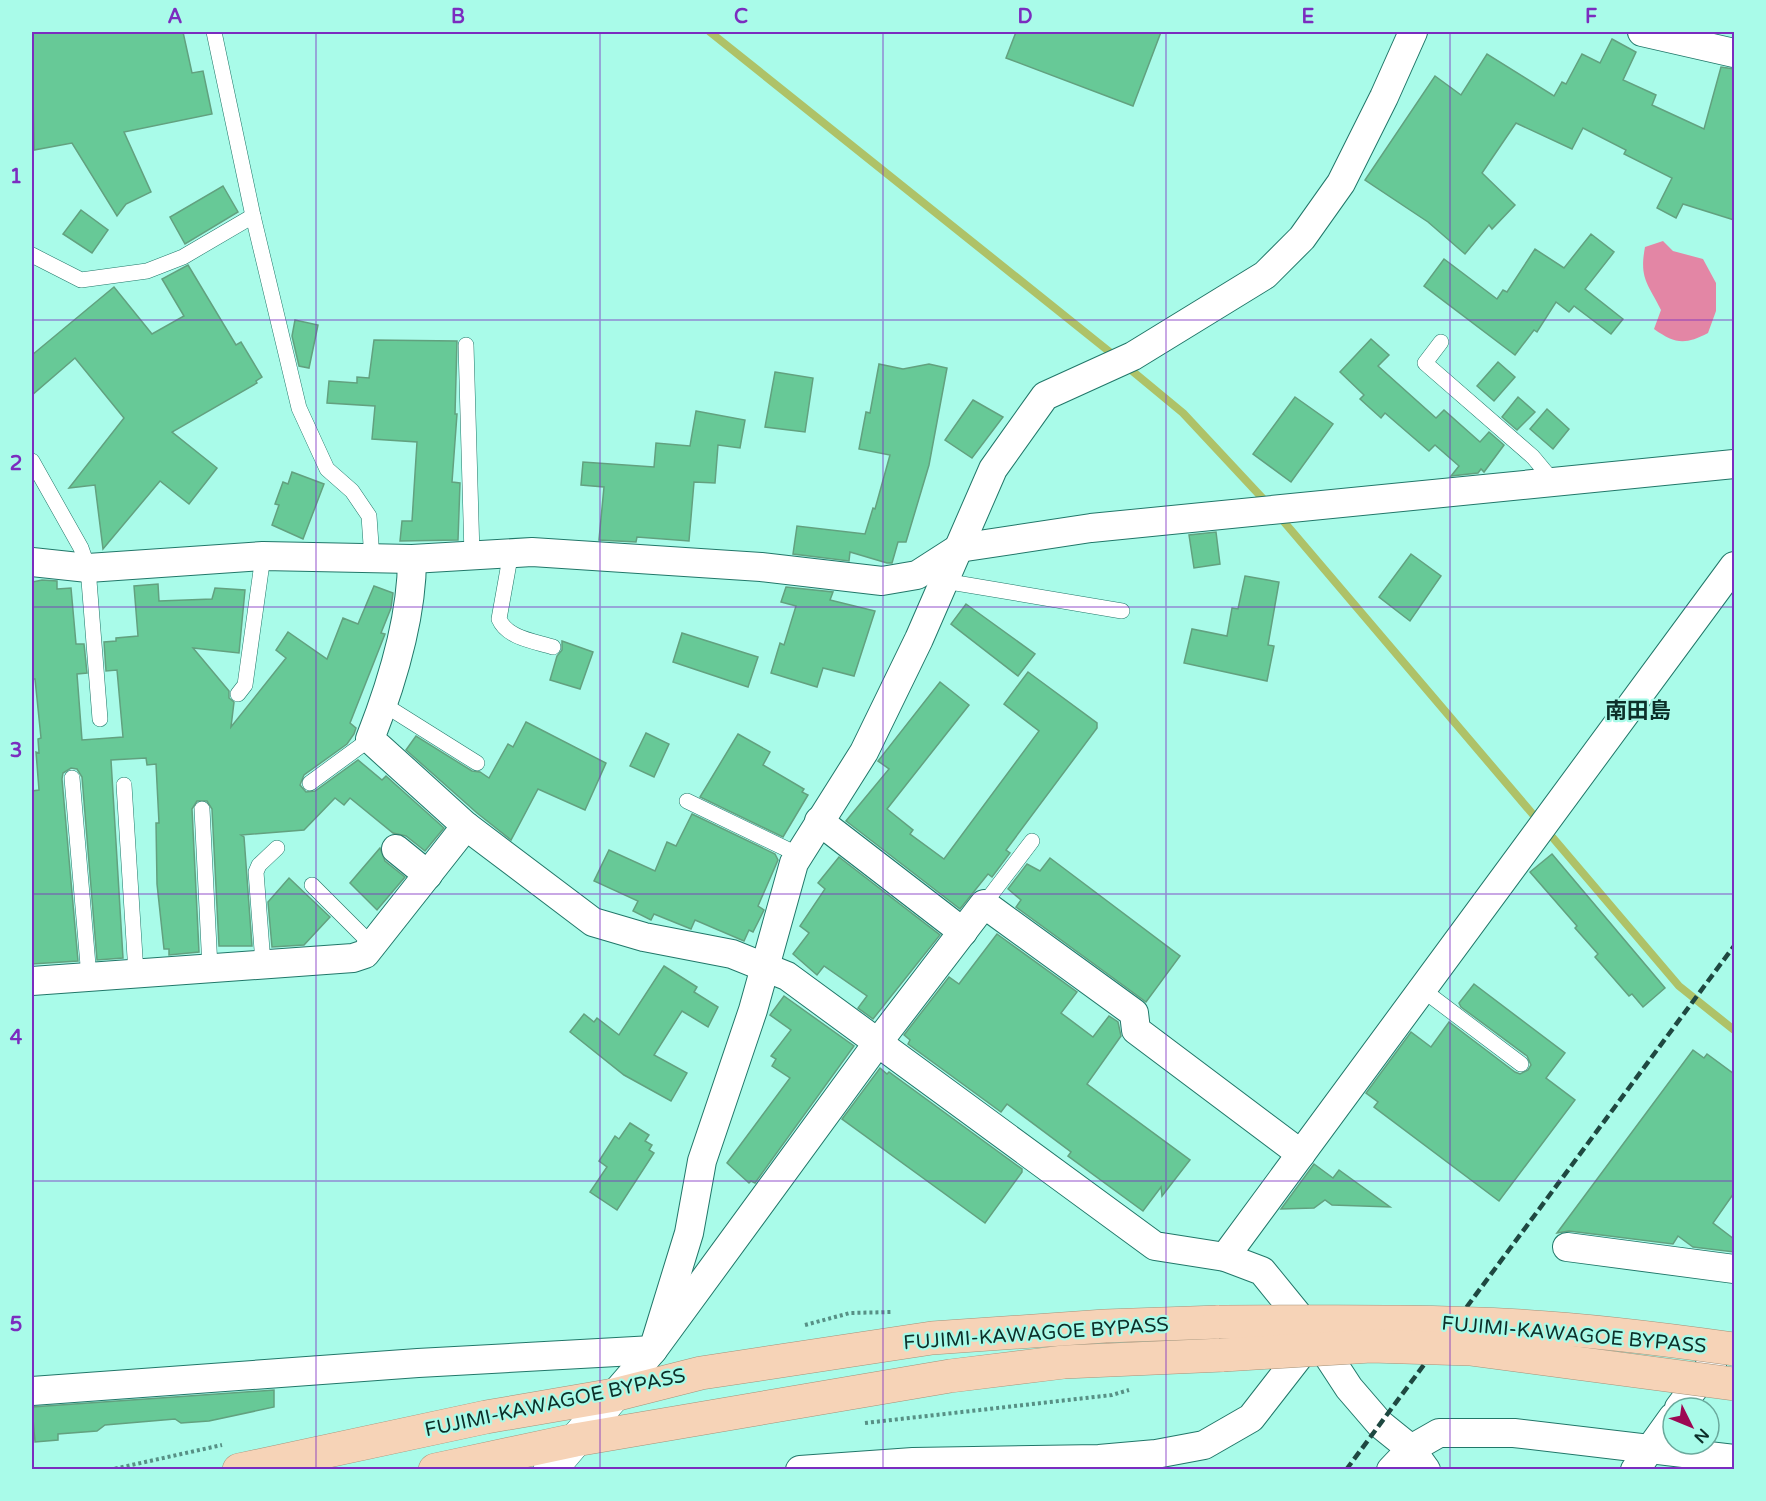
<svg xmlns="http://www.w3.org/2000/svg" width="1766" height="1501" font-family="'Varela Round','Noto Sans JP',sans-serif">
<rect width="100%" height="100%" fill="#a9fbe9"/>
<path fill="#e386a5" d="M1663 241 1673 251 1703 259 1716 283V311L1708 333C1685 345 1675 344 1654 329L1661 310C1648 283 1639 279 1645 247Z"/>
<g fill="none" stroke-linecap="round" stroke-linejoin="round">
<g stroke="#aec268" stroke-width="8">
<polyline points="710,32 1116,357"/>
<polyline points="1125,365 1183,413 1267,503"/>
<polyline points="1279,516 1679,986 1734,1030"/>
</g>
</g>
<g fill="#67c997" stroke="#62a17f" stroke-width="1.5">
<polygon points="32,32 183,32 192,73 203,71 212,114 124,132 151,192 126,204 117,216 72,143 34,150"/>
<polygon points="1016,32 1161,32 1133,106 1006,58"/>
<polygon points="1612,39 1636,52 1623,80 1656,95 1652,105 1704,129 1721,67 1734,69 1734,220 1683,204 1676,218 1657,208 1672,178 1624,154 1626,150 1583,128 1572,149 1516,123 1482,173 1515,205 1492,229 1489,225 1465,254 1428,222 1365,180 1435,76 1461,95 1487,54 1554,96 1562,82 1566,84 1582,54 1600,63"/>
<polygon points="223,186 238,212 185,244 170,217"/>
<polygon points="81,210 108,230 92,253 63,234"/>
<polygon points="1591,234 1614,252 1585,289 1623,319 1611,334 1574,306 1569,312 1556,302 1537,332 1534,330 1515,355 1424,286 1444,259 1497,299 1503,290 1507,292 1535,249 1564,268"/>
<polygon points="188,265 236,345 241,342 262,377 256,381 257,383 172,432 217,468 189,504 160,481 103,549 95,485 69,488 124,418 75,358 32,395 32,355 114,287 152,334 184,316 162,279"/>
<polygon points="295,320 318,325 309,368 299,366 292,336"/>
<polygon points="1371,339 1389,355 1378,366 1436,418 1444,410 1480,442 1489,432 1504,445 1484,472 1481,469 1478,473 1451,476 1459,466 1435,445 1429,451 1385,413 1381,418 1360,399 1364,395 1340,372"/>
<polygon points="374,340 457,341 455,414 457,414 452,482 460,483 458,540 400,541 402,521 412,521 417,442 372,439 375,406 327,403 329,381 357,383 357,377 369,378"/>
<polygon points="1498,362 1515,377 1494,401 1477,386"/>
<polygon points="879,364 903,369 929,364 947,368 929,465 906,542 898,542 892,563 887,563 850,552 849,561 793,554 797,526 865,534 873,508 875,509 890,455 859,449 866,412 870,413"/>
<polygon points="775,372 813,378 805,432 765,427"/>
<polygon points="1295,397 1333,424 1291,482 1253,454"/>
<polygon points="1518,397 1535,412 1517,430 1502,417"/>
<polygon points="973,400 1003,417 972,458 945,440"/>
<polygon points="1547,409 1569,429 1553,449 1530,429"/>
<polygon points="696,411 745,420 740,448 718,445 715,483 694,482 689,541 637,537 636,542 599,540 604,487 581,485 583,462 654,467 656,443 690,446"/>
<polygon points="292,472 324,484 303,539 272,525 279,505 275,504 283,482 288,484"/>
<polygon points="1216,532 1220,564 1194,568 1189,535"/>
<polygon points="1411,554 1441,576 1410,621 1379,597"/>
<polygon points="1245,576 1279,582 1268,645 1274,646 1267,681 1184,663 1192,629 1227,636 1232,608 1238,609"/>
<polygon points="42,580 57,581 57,589 71,588 76,644 84,644 87,673 77,674 82,740 123,737 117,670 106,671 104,642 116,641 116,638 138,636 134,586 158,584 159,601 212,599 215,588 245,590 239,653 193,648 229,691 229,698 234,702 231,727 286,658 276,650 288,632 327,659 343,618 358,624 374,586 393,593 391,608 381,633 385,634 350,723 356,728 354,734 347,744 304,775 300,785 306,792 315,791 358,760 382,780 386,776 444,828 425,851 406,836 393,833 350,798 344,805 335,798 304,830 241,835 244,837 252,946 219,946 212,809 207,801 197,801 192,809 199,952 169,955 169,949 164,949 157,884 156,823 159,823 156,764 147,765 146,758 111,760 123,958 97,960 82,777 77,769 71,768 63,773 62,779 78,961 32,964 32,791 39,790 36,752 39,753 38,739 41,738 35,679 32,679 32,582"/>
<polygon points="786,587 833,592 830,600 875,611 854,676 823,668 817,687 771,673 780,643 784,645 796,606 781,602"/>
<polygon points="966,604 1035,654 1018,676 951,624"/>
<polygon points="682,633 758,657 748,687 673,662"/>
<polygon points="562,641 593,652 580,689 550,680 557,656 562,650"/>
<polygon points="1028,672 1097,723 1097,728 1006,850 1010,853 992,877 988,874 960,909 846,821 889,769 878,761 940,682 969,705 887,809 913,830 910,834 944,859 1039,731 1004,704"/>
<polygon points="526,722 606,763 585,810 538,789 511,840 477,813 406,750 416,736 472,771 480,772 489,778 508,744 513,747"/>
<polygon points="646,733 669,744 654,777 630,766"/>
<polygon points="738,734 770,752 763,765 804,789 802,792 808,795 783,837 700,797"/>
<polygon points="692,814 775,854 778,860 758,906 764,910 753,932 749,930 744,941 695,920 691,929 654,914 651,920 633,911 638,901 594,881 609,850 655,871 667,842 676,846"/>
<polygon points="380,848 385,861 405,877 377,910 350,883"/>
<polygon points="1552,854 1665,988 1643,1007 1632,994 1629,996 1595,957 1598,954 1575,928 1577,926 1530,872"/>
<polygon points="839,857 940,935 873,1019 858,1008 867,996 824,966 817,975 793,954 809,933 800,926 825,889 818,883"/>
<polygon points="1050,858 1180,956 1146,1002 1016,907 1021,900 1008,889 1027,864 1040,871"/>
<polygon points="289,878 330,917 304,945 272,947 268,902"/>
<polygon points="997,934 1077,992 1061,1013 1093,1037 1109,1016 1118,1022 1121,1036 1087,1084 1190,1160 1162,1196 1161,1187 1143,1211 1068,1156 1071,1152 1007,1104 1001,1112 908,1044 910,1040 904,1035 949,977 959,984"/>
<polygon points="664,966 697,987 694,992 718,1007 708,1027 682,1011 654,1055 687,1073 671,1101 624,1075 570,1032 584,1014 594,1022 597,1018 619,1035"/>
<polygon points="1474,984 1565,1053 1546,1078 1575,1100 1499,1201 1374,1107 1378,1102 1366,1093 1411,1032 1431,1047 1449,1022 1515,1072 1520,1074 1528,1070 1531,1065 1527,1056 1461,1007 1459,1003"/>
<polygon points="784,996 854,1046 755,1183 751,1181 749,1183 727,1163 790,1078 772,1066 776,1059 771,1056 791,1030 770,1015"/>
<polygon points="1693,1050 1704,1058 1707,1054 1734,1074 1734,1193 1713,1223 1734,1239 1734,1252 1693,1247 1678,1236 1673,1244 1569,1231 1557,1233"/>
<polygon points="880,1068 887,1074 889,1072 1022,1169 1022,1172 985,1223 842,1119"/>
<polygon points="630,1123 649,1135 645,1141 652,1145 649,1150 654,1153 617,1210 590,1192 607,1167 599,1161 615,1136 619,1139"/>
<polygon points="1314,1164 1333,1178 1339,1170 1390,1207 1332,1205 1325,1200 1314,1208 1281,1209"/>
<polygon points="274,1390 274,1407 209,1421 181,1423 175,1419 105,1425 97,1431 58,1434 58,1440 35,1442 32,1407"/>
</g>
<g fill="none" stroke-linecap="round" stroke-linejoin="round">
<defs>
<g id="service">
<polyline points="214,32 253,216 299,408 327,469 352,491 369,516 372,559"/>
<polyline points="32,255 81,280 147,271 183,257 253,216"/>
<polyline points="1441,342 1425,363 1533,457 1553,481"/>
<polyline points="466,345 472,555"/>
<polyline points="32,461 81,548 88,568 100,719"/>
<path d="M511 552 499 619C507 638 534 641 553 647"/>
<polyline points="944,581 1122,611"/>
<polyline points="238,694 245,685 263,556"/>
<polyline points="383,704 477,763"/>
<polyline points="72,778 89,977"/>
<polyline points="310,783 370,739"/>
<polyline points="124,785 136,973"/>
<polyline points="687,801 799,855"/>
<polyline points="202,809 210,968"/>
<polyline points="312,885 372,945"/>
<polyline points="984,904 1032,841"/>
<polyline points="263,963 256,872 259,865 277,848"/>
<polyline points="1423,990 1521,1064"/>
</g>
<g id="minor">
<polyline points="1642,32 1734,53"/>
<path d="M412 559C412 619 392 683 370 739L466 826 593 922 644 937 732 954 787 976 1155 1246 1225 1257 1262 1271 1315 1336 1349 1388 1380 1424 1411 1449 1426 1470"/>
<polyline points="32,562 88,568 263,556 412,559 532,552 761,567 882,581 917,575 959,548 1091,528 1734,464"/>
<polyline points="819,821 963,932"/>
<polyline points="396,849 428,875"/>
<polyline points="32,981 353,958 365,954 466,826"/>
<polyline points="1567,1247 1734,1269"/>
<polyline points="1225,1257 1734,566"/>
<polyline points="32,1391 418,1363 653,1350 879,1041 984,904 1134,1013 1136,1030 1301,1154"/>
<polyline points="614,1395 653,1350 689,1233 702,1161 753,1010 794,863 864,752 919,639 993,469 1045,396 1133,356 1265,275 1302,238 1341,183 1384,97 1413,32"/>
<polyline points="1679,1408 1712,1364"/>
<polyline points="800,1470 913,1462 1099,1459 1156,1454 1204,1445 1251,1418 1314,1337"/>
<polyline points="1391,1470 1411,1449 1439,1433 1514,1433 1734,1459"/>
<polyline points="1635,1470 1673,1417"/>
</g>
<polyline id="tertiary" points="550,1470 614,1395"/>
<g id="trunk">
<polyline points="239,1470 486,1417 614,1395 701,1373 932,1338 1105,1326 1219,1322"/>
<polyline points="435,1470 575,1440 950,1376 1064,1362 1223,1355"/>
</g>
</defs>
<use href="#service" stroke="#217769" stroke-width="16"/>
<use href="#minor" stroke="#217769" stroke-width="30"/>
<use href="#tertiary" stroke="#217769" stroke-width="34"/>
<use href="#trunk" stroke="#a3927a" stroke-width="34"/>
<g stroke="#579085" stroke-width="4" stroke-dasharray="3 3" stroke-linecap="butt">
<polyline points="805,1325 850,1313 892,1312"/>
<polyline points="865,1423 1112,1395 1129,1390"/>
<polyline points="109,1470 222,1445"/>
</g>
<use href="#service" stroke="#fff" stroke-width="15"/>
<use href="#minor" stroke="#fff" stroke-width="28"/>
<use href="#tertiary" stroke="#fff" stroke-width="33"/>
<use href="#trunk" stroke="#f6d3b7" stroke-width="33"/>
<polyline stroke="#1f4841" stroke-width="4.5" stroke-dasharray="9 4.5" stroke-linecap="butt" points="1346,1470 1734,946"/>
<defs>
<g id="trunk-bridge">
<path d="M1219 1322C1319 1322 1420 1320 1521 1326 1592 1330 1663 1339 1734 1349"/>
<polyline points="1223,1355 1371,1346 1470,1349 1734,1384"/>
</g>
</defs>
<use href="#trunk-bridge" stroke="#a3927a" stroke-width="34" stroke-linecap="butt"/>
<use href="#trunk-bridge" stroke="#f6d3b7" stroke-width="33"/>
</g>
<path fill="none" stroke="#7b2cbf" stroke-width="1.5" stroke-opacity="0.55" d="M316 32V1470M600 32V1470M883 32V1470M1166 32V1470M1450 32V1470M32 320H1734M32 607H1734M32 894H1734M32 1181H1734"/>
<g text-anchor="middle" dominant-baseline="central" stroke-width="4.5" stroke-linejoin="round" paint-order="stroke">
<g font-size="20" fill="#0c2f29" stroke="#a9fbe9">
<text transform="translate(1036 1334) rotate(-4)">FUJIMI-KAWAGOE BYPASS</text>
<text transform="translate(1574 1335) rotate(5)">FUJIMI-KAWAGOE BYPASS</text>
<text transform="translate(555 1403) rotate(-12)">FUJIMI-KAWAGOE BYPASS</text>
</g>
<g font-size="22" font-weight="bold" fill="#0c2f29" stroke="#a9fbe9">
<text x="1638" y="711">南田島</text>
</g>
</g>
<rect width="1766" height="1501" fill="none" stroke="#a9fbe9" stroke-width="66"/>
<g transform="translate(1691 1426) rotate(133)"><circle r="28" fill="#a9fbe9" stroke="#6aa99c" stroke-width="1.5"/>
<path d="M0-4.5L10 22L0 15L-10 22Z" fill="#9d0853"/>
<text y="-9" font-size="16" font-weight="bold" text-anchor="middle" fill="#0c2f29">N</text>
</g>
<rect x="33" y="33" width="1700" height="1435" fill="none" stroke="#7b2cbf" stroke-width="2"/>
<g font-size="20" text-anchor="middle" font-weight="bold" fill="#7b2cbf">
<text x="175" y="23">A</text>
<text x="458" y="23">B</text>
<text x="741" y="23">C</text>
<text x="1025" y="23">D</text>
<text x="1308" y="23">E</text>
<text x="1591" y="23">F</text>
<text x="16" y="183">1</text>
<text x="16" y="470">2</text>
<text x="16" y="757">3</text>
<text x="16" y="1044">4</text>
<text x="16" y="1331">5</text>
</g>
</svg>
